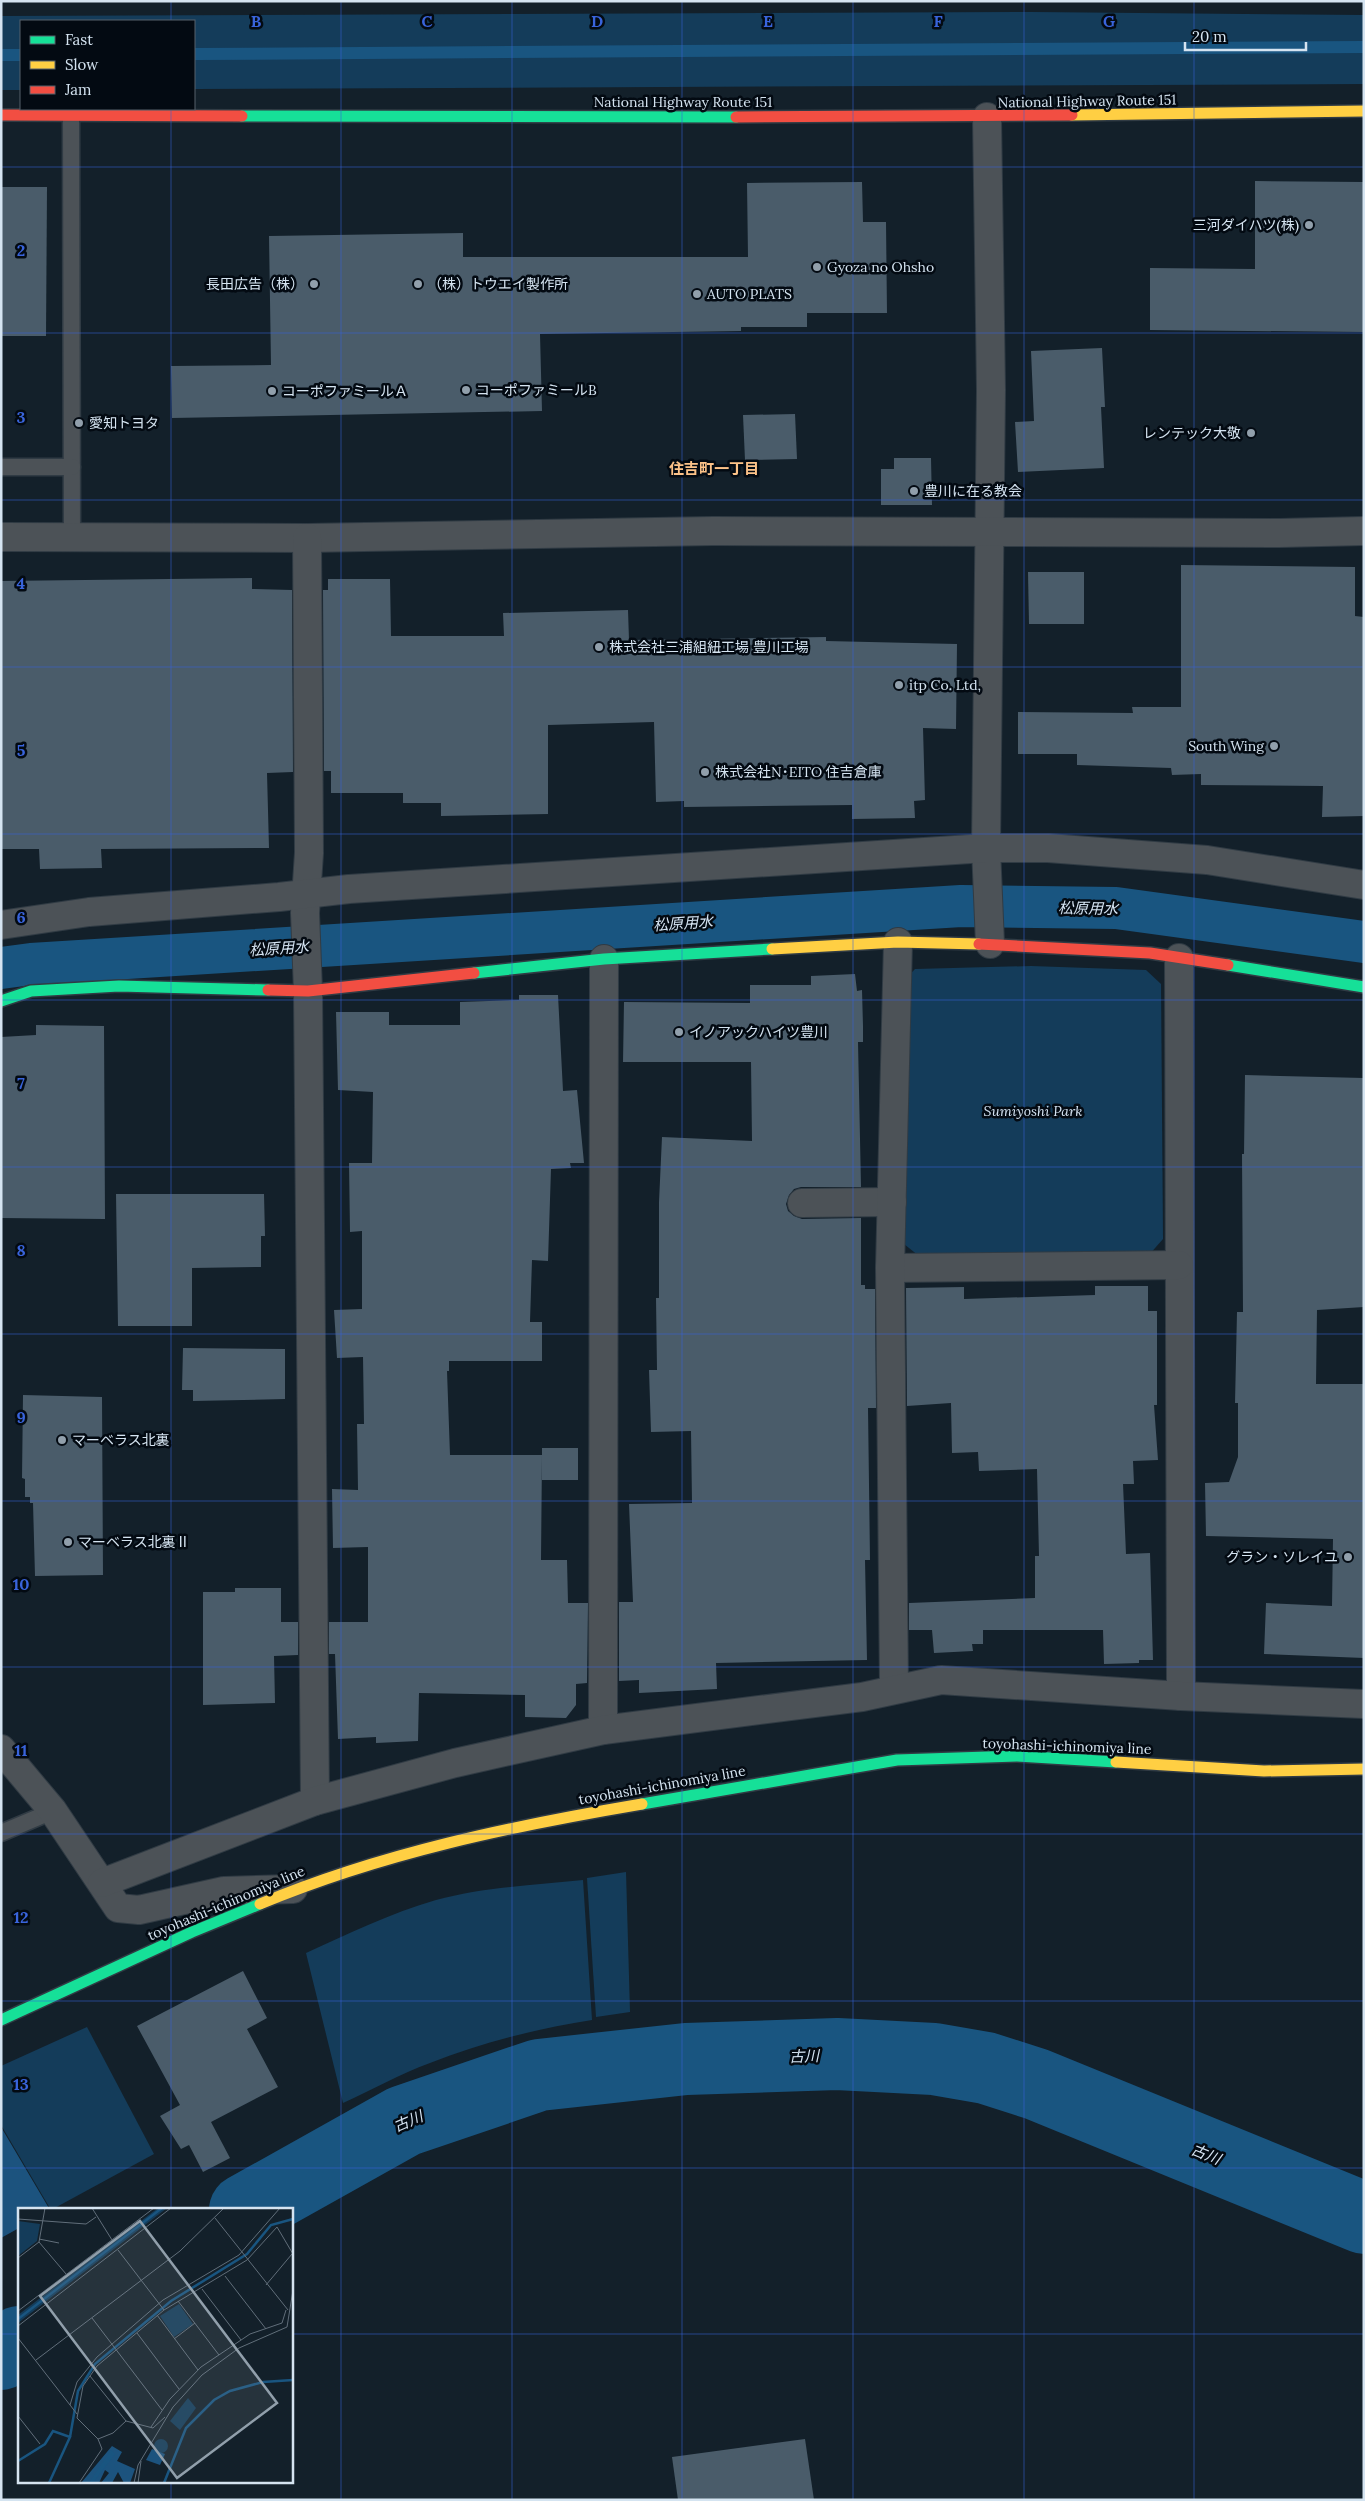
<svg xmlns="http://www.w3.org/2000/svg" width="1365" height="2501" font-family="Lora,'Noto Sans JP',serif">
<rect width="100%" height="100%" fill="#13202a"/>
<g fill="#143c5a">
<polygon points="1033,12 1364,15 1364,84 194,89 194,21 21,21 21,90 1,90 1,16"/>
<polygon points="1031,966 1146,970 1161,984 1163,1239 1148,1256 919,1256 904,1244 902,983 915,969"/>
<polygon points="626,1872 630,2012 596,2017 587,1878"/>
<path d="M583 1880 592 2020C536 2029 483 2042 430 2063 400 2074 372 2090 343 2103L306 1953C348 1934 391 1913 436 1900 483 1887 535 1885 583 1880Z"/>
<polygon points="87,2027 154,2154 51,2210 1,2125 1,2066"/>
</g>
<polygon fill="#1c537e" points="1,2127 50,2210 19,2210 19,2228 1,2238"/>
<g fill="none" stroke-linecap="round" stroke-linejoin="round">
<g stroke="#195580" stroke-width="12">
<polyline points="194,54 1364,47"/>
<polyline points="1,55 21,55"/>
</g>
<polyline stroke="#195580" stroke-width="42" points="1,968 31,964 961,906 1116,908 1364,942"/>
<g stroke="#195580" stroke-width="72">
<polyline points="245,2210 404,2121 539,2075 686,2059 837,2054 934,2059 986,2068 1036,2084 1364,2218"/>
<polyline points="1,2354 19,2342"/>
</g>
</g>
<g fill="#4a5c6a">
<polygon points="1255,181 1364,182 1364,332 1150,330 1150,268 1255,269"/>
<polygon points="862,182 863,222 886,222 887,313 807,313 807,327 741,327 741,331 540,334 542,411 172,418 171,366 271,365 269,236 463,233 463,257 748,257 747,183"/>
<polygon points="1,187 47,187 46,336 1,336"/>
<polygon points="1102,348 1105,407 1101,407 1104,468 1018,472 1015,422 1034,421 1031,351"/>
<polygon points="795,414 797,459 745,460 743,415"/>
<polygon points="894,458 931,458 932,505 881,505 881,469 894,469"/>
<polygon points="1181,565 1355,567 1355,616 1364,617 1364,816 1322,817 1323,786 1201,785 1201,774 1172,775 1171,768 1077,765 1077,754 1018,754 1018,712 1133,713 1132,707 1181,707"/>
<polygon points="1028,572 1084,572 1084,624 1029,624"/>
<polygon points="252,578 252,589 292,590 293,772 267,773 269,848 101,849 102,868 40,869 39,849 1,849 1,581"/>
<polygon points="328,579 390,579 391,636 504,636 503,613 628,610 629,640 826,637 826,641 957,644 956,729 923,728 925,800 914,801 915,818 852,819 852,805 684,807 684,801 656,802 654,722 548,725 548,814 441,816 441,803 403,803 403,793 331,793 331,771 324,771 323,590 328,590"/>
<polygon points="855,974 857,991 862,990 863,1026 863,1042 858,1042 861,1187 801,1187 794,1189 789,1195 786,1204 788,1211 794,1216 802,1219 861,1218 861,1285 865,1285 865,1289 875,1289 876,1408 868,1408 870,1560 865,1560 867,1660 716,1663 717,1689 639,1693 639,1680 619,1681 619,1602 633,1602 629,1504 692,1503 691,1431 651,1432 649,1370 657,1370 656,1298 659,1298 659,1202 662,1137 752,1141 751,1062 623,1062 624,1002 750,1003 750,985 811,985 811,976"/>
<polygon points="519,995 558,995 563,1091 577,1090 584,1163 570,1163 571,1168 551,1169 548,1261 532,1260 530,1322 542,1322 542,1361 449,1361 449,1371 447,1371 450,1455 542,1455 541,1560 567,1560 568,1603 588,1603 587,1683 576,1684 576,1705 566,1718 525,1717 525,1695 419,1693 418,1741 376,1743 376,1737 338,1739 335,1654 329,1654 329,1622 368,1622 368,1547 333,1548 332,1489 358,1490 357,1424 364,1424 363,1357 337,1358 334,1310 362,1309 362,1231 350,1232 349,1163 372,1163 373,1092 338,1090 336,1012 389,1012 389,1025 460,1025 460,1002 519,1000"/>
<polygon points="36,1025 104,1026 105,1219 1,1218 1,1037 36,1035"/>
<polygon points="1245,1075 1364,1078 1364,1307 1317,1310 1316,1384 1364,1384 1364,1658 1264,1654 1266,1603 1332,1606 1333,1539 1206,1536 1205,1483 1229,1482 1238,1457 1238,1403 1235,1403 1237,1312 1243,1312 1242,1154 1244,1154"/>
<polygon points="116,1194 264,1194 265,1236 261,1236 261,1267 192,1268 192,1326 118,1326"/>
<polygon points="1095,1286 1148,1286 1148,1311 1157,1311 1157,1405 1154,1405 1158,1460 1133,1461 1134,1484 1123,1484 1126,1554 1150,1553 1153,1660 1139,1660 1139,1663 1104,1664 1103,1630 983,1630 983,1644 972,1644 973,1651 934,1653 932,1630 909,1630 909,1603 1035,1598 1035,1556 1039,1556 1037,1469 979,1471 978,1452 952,1453 951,1403 907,1406 906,1288 964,1287 964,1299 1095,1295"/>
<polygon points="183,1348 285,1349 285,1399 193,1401 193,1390 182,1390"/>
<polygon points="23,1395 102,1397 103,1575 35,1576 33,1503 30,1503 30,1497 25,1497 25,1479 22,1478"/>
<rect x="542" y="1448" width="36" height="32"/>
<polygon points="235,1588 281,1588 281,1622 298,1622 298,1655 274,1656 275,1703 203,1705 203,1592 235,1592"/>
<polygon points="243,1971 267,2018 247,2029 278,2087 211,2122 230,2158 203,2172 189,2145 181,2149 160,2116 180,2105 137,2026"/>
<polygon points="805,2439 814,2500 678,2500 672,2457"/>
</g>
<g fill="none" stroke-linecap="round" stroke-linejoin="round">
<defs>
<g id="lane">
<polyline points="71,116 72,537"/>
<polyline points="1,467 72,467"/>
<polyline points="1,1833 53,1811"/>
</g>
<g id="street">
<polyline points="987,117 991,390 986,848 990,944"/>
<polyline points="1,537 307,538 713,531 1280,533 1364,531"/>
<polyline points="307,538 309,853 305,913 308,991 315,1801"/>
<polyline points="1,925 89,912 279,897 349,889 986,848 1048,848 1207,860 1364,885"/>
<polyline points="1179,958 1181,1696"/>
<polyline points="802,1203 892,1202"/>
<polyline points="890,1268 1179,1265"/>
<polyline points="894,1688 890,1268 898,942"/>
<polyline points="603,1730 604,959"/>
<polyline points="1,1749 53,1811 118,1908 139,1910 224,1891 293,1889"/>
<polyline points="102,1883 315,1801 455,1763 603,1730 862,1697 941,1680 1181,1696 1364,1704"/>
</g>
<g id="fast">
<polyline points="242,116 736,117"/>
<polyline points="1228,965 1364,987"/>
<polyline points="474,973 604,959 772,949"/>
<polyline points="1,1001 31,991 119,986 268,990"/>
<polyline points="642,1804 897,1760 1017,1756 1116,1762"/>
<polyline points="1,2020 192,1932 260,1904"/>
</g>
<g id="slow">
<polyline points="1072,115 1364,111"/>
<polyline points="772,949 898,942 979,944"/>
<polyline points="1116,1762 1264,1771 1364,1769"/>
<path d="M260 1904C382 1853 512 1826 642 1804"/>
</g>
<g id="jam">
<polyline points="1,115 242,116"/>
<polyline points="736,117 1072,115"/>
<polyline points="979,944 1150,953 1228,965"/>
<polyline points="268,990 308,991 474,973"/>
</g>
</defs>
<use href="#lane" stroke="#303b44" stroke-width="19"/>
<use href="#street" stroke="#303b44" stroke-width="30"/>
<use href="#fast" stroke="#303b44" stroke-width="14"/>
<use href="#slow" stroke="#303b44" stroke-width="14"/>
<use href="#jam" stroke="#303b44" stroke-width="14"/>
<use href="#lane" stroke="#4c5257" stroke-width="16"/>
<use href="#street" stroke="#4c5257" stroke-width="28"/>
<use href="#fast" stroke="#16e098" stroke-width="11"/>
<use href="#slow" stroke="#ffcf43" stroke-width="11"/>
<use href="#jam" stroke="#f24e42" stroke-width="11"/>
</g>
<path fill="none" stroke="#3964dc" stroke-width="1" stroke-opacity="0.55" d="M171 1V21M341 1V2500M512 1V2500M682 1V2500M853 1V2500M1024 1V2500M1194 1V2500M171 109V2210M1 167H1364M1 333H1364M1 500H1364M1 667H1364M1 834H1364M1 1000H1364M1 1167H1364M1 1334H1364M1 1501H1364M1 1667H1364M1 1834H1364M1 2001H1364M1 2168H1364M1 2334H19M291 2334H1364M171 2482V2500"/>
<g fill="#919fab" stroke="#030a12" stroke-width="2">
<circle cx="1309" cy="225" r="5"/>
<circle cx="817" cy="267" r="5"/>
<circle cx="314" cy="284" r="5"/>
<circle cx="418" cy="284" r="5"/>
<circle cx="697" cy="294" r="5"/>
<circle cx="466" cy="390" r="5"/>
<circle cx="272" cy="391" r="5"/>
<circle cx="79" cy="423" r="5"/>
<circle cx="1251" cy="433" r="5"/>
<circle cx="914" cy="491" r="5"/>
<circle cx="599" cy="647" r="5"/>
<circle cx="899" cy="685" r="5"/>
<circle cx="1274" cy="746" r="5"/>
<circle cx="705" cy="772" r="5"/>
<circle cx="679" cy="1032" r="5"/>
<circle cx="62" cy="1440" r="5"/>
<circle cx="68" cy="1542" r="5"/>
<circle cx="1348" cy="1557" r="5"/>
</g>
<g text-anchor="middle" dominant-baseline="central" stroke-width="5" stroke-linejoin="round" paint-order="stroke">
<g font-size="14" fill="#d5e4f1" stroke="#030a12">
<text transform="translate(1087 101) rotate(-1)">National Highway Route 151</text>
<text x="683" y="102">National Highway Route 151</text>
<text transform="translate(1067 1746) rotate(2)">toyohashi-ichinomiya line</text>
<text transform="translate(662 1785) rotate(-10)">toyohashi-ichinomiya line</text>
<text transform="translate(226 1903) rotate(-23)">toyohashi-ichinomiya line</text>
</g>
<g font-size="14" fill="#d5e4f1" stroke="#030a12" text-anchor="start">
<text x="1299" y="225" text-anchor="end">三河ダイハツ(株)</text>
<text x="827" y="267">Gyoza no Ohsho</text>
<text x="304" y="284" text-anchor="end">長田広告（株）</text>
<text x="428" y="284">（株）トウエイ製作所</text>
<text x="707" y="294">AUTO PLATS</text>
<text x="476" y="390">コーポファミールB</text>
<text x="282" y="391">コーポファミールＡ</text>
<text x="89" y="423">愛知トヨタ</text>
<text x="1241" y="433" text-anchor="end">レンテック大敬</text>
<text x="924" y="491">豊川に在る教会</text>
<text x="609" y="647">株式会社三浦組紐工場 豊川工場</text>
<text x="909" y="685">itp Co. Ltd,</text>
<text x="1264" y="746" text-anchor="end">South Wing</text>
<text x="715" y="772">株式会社N･EITO 住吉倉庫</text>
<text x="689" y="1032">イノアックハイツ豊川</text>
<text x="72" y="1440">マーベラス北裏</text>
<text x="78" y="1542">マーベラス北裏Ⅱ</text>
<text x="1338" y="1557" text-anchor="end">グラン・ソレイユ</text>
</g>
<g font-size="14" font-style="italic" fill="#d4e3f2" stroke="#030a12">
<text x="1033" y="1111">Sumiyoshi Park</text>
</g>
<g font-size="15" font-weight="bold" fill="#fcc288" stroke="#030a12">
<text x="714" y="468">住吉町一丁目</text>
</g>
<g font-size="15" font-style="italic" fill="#d6e5f4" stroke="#030a12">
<text transform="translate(1088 908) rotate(1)">松原用水</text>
<text transform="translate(683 923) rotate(-4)">松原用水</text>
<text transform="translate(279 948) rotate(-4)">松原用水</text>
<text transform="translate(804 2056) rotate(-2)">古川</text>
<text transform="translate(408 2121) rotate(-23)">古川</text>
<text transform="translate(1206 2154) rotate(22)">古川</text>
</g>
</g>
<g transform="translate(18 2208)">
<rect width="275" height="275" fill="#13202a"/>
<path d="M140 0H149L0 115V107ZM0 13 22 16 19 33 0 48ZM161 96 175 116 156 129 142 108ZM170 190 178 200 162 222 152 213ZM136 238a7 7 0 1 1 14 0a7 7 0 1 1-14 0Z" fill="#143c5a"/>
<path d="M94 238 104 244 99 253 117 261 112 275H106L100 264 94 275H83L91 265 87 262 81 275H63ZM134 241 147 246 142 257 128 252Z" fill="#1c537e"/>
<path d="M93 242 97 246 75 275H71Z" fill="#195580"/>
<path fill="none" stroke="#195580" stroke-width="2.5" d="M0 111 144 0M52 229 60 183 77 156 153 93 229 46 253 17 275 11M0 253 27 236 35 223 52 229 31 275M146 275 168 220 196 192 212 183 245 174 275 172"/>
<path fill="none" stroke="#616e7a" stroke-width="1" d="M74 0 94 32M197 10 270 102M0 11 68 16 78 9M21 31 41 35M21 34 48 66M100 42 146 102M0 50 21 34 27 0M207 68 248 121M248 77 274 46M184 81 223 132M160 93 201 147M0 103 136 0M139 107 180 162M74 110 144 202M0 118 153 0M119 125 161 181M0 130 59 206M156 131 177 115M18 152 162 43 206 0M72 168 108 213M52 197 59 174 79 149 145 92 221 47 262 0M0 208 22 236M133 219 152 191 183 159 232 126 264 115 268 102M80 231 95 225 108 213 135 220 147 209M61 275 84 241 80 231 59 210 65 178 79 158 146 102 229 52 259 19 275 46M116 275 120 257 155 199 184 167 221 140 269 119 275 82M120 275 123 253"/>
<path fill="#919fab" fill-opacity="0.15" stroke="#919fab" stroke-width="2.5" d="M122 13 259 195 159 270 22 88Z"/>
<rect width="275" height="275" fill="none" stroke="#d5e4f1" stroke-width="2.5"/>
</g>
<g font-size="16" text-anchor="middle" font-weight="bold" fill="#3964dc" stroke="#030a12" stroke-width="5" stroke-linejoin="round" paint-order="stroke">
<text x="256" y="27">B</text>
<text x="427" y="27">C</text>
<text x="597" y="27">D</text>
<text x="768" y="27">E</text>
<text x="938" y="27">F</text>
<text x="1109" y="27">G</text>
<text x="21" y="256">2</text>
<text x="21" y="423">3</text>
<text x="21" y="589">4</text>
<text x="21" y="756">5</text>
<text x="21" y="923">6</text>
<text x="21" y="1089">7</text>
<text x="21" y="1256">8</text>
<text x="21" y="1423">9</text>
<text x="21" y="1590">10</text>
<text x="21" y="1756">11</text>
<text x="21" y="1923">12</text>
<text x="21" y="2090">13</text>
</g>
<rect width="1365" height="2501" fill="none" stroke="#d5e4f1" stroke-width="5"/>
<rect x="20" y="20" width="175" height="90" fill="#030a12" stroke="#57616b"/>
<rect x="30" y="36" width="25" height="8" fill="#16e098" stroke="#57616b"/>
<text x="65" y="45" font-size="15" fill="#d5e4f1">Fast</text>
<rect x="30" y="61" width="25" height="8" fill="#ffcf43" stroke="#57616b"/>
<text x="65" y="70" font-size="15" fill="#d5e4f1">Slow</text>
<rect x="30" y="86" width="25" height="8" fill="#f24e42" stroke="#57616b"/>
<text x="65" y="95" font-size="15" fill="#d5e4f1">Jam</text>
<path d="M1185 42v8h121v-8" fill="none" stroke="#d5e4f1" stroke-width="2.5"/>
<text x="1192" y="42" font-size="15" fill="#d5e4f1" stroke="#030a12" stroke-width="4" paint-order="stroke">20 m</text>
</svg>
